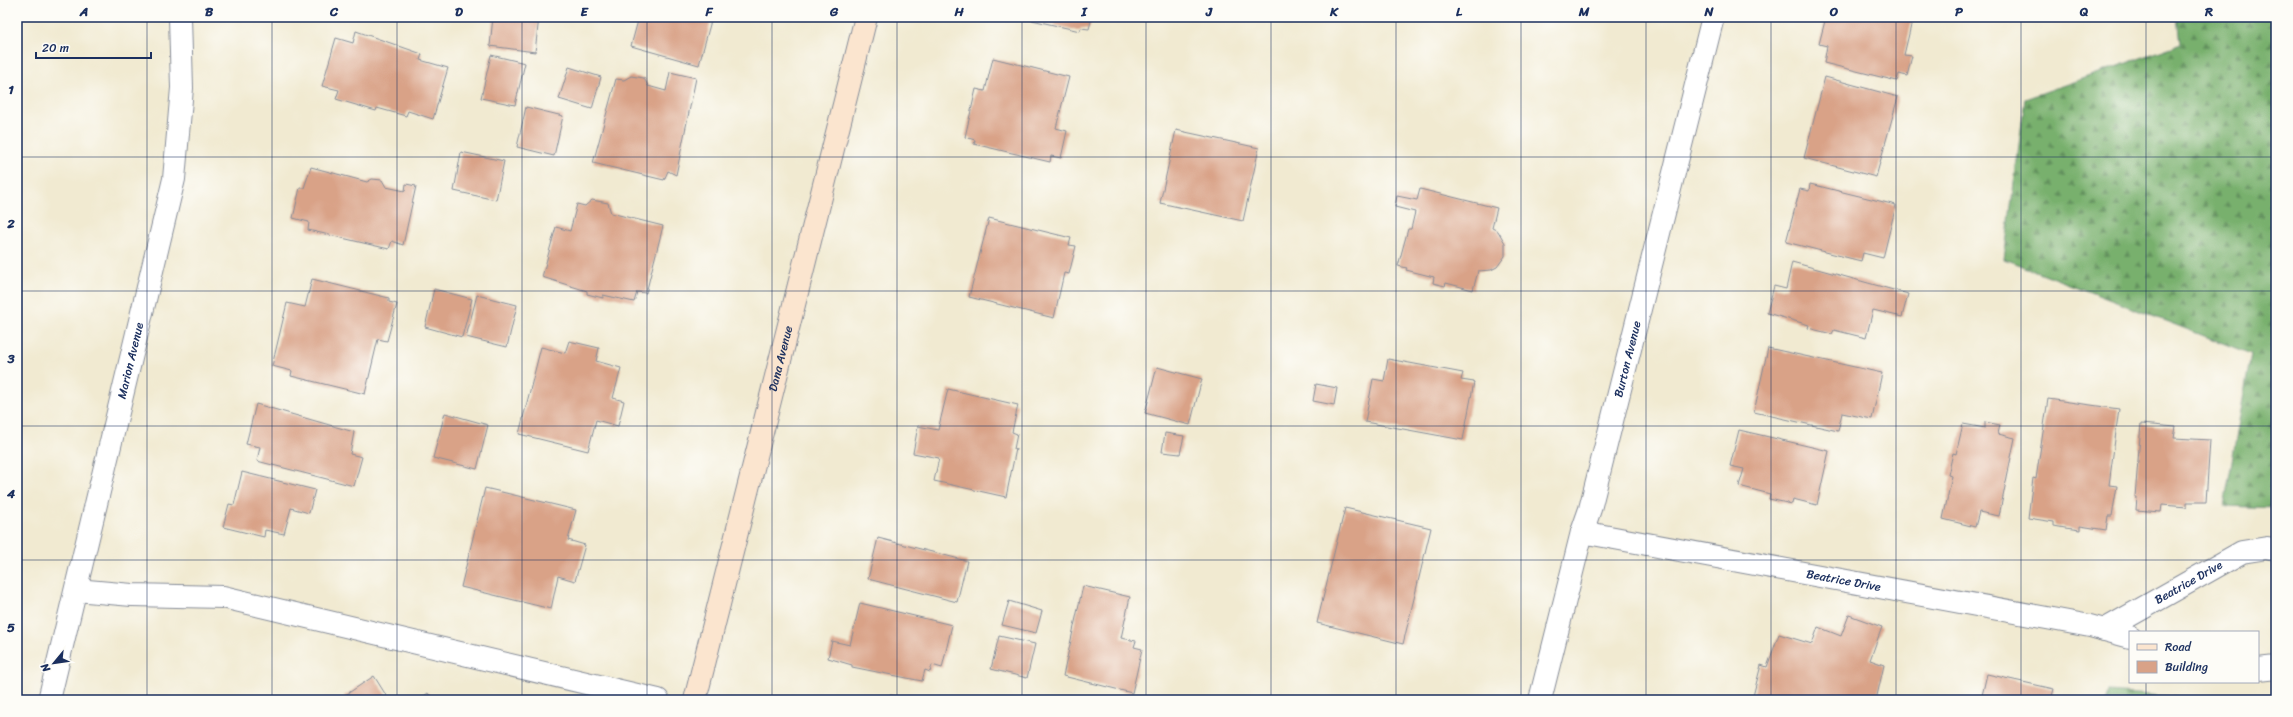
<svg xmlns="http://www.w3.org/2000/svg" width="2293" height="717" font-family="Sriracha,sans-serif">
<defs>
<pattern id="forest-firs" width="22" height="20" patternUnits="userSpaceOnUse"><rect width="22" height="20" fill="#78b06d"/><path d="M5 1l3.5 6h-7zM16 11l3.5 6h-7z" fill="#62905d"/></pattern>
</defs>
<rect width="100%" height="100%" fill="#fdfcf7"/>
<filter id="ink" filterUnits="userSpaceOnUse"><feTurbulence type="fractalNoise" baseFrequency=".025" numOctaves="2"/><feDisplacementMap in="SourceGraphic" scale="8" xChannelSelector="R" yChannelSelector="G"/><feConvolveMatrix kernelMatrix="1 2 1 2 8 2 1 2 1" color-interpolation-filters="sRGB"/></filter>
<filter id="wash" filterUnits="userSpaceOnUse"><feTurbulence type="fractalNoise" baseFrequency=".012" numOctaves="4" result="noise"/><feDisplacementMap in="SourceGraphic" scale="16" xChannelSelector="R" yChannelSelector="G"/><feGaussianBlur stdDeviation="0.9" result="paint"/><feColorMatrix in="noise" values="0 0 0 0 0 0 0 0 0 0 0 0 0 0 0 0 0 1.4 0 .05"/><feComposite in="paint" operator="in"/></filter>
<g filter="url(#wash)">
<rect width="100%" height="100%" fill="#f1ead1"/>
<g fill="url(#forest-firs)" stroke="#4a7066">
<polygon points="2177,17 2276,17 2276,508 2224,506 2251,354 2004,259 2025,99 2180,44"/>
<polygon points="2108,692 2219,700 2106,700"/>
</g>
<g id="blocks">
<g fill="#d9a287">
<polygon points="493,17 539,17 535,52 490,46"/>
<polygon points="639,17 712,17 699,65 631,46"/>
<polygon points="1092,17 1089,29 1081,28 1080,31 1023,18"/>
<polygon points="1826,17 1913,17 1904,55 1912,56 1907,76 1899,74 1897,81 1824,63 1827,46 1819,44"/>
<polygon points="356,31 422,54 420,60 448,68 433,119 408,111 406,116 377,108 376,111 336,99 339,90 322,86 336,38 353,43"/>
<polygon points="491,55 525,63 515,105 481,98"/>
<polygon points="993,58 1069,77 1056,128 1067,131 1061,158 1051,156 1050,162 974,144 975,140 965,137 976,89 985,91"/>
<polygon points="569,67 601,77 592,109 559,99"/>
<polygon points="670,72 696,78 676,175 668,171 664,180 593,163 616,79 624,80 631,76 644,78 648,86 666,91"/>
<polygon points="1825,77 1898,97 1876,177 1804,158"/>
<polygon points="526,107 563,116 554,156 517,147"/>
<polygon points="1176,130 1259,148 1243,221 1160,203"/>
<polygon points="461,152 504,161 496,200 454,191"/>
<polygon points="311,167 367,182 372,179 382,180 386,187 405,191 406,184 416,186 403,245 392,241 389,249 308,230 309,222 293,218 300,188 304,188"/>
<polygon points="1810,184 1896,205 1883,258 1863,253 1861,261 1786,242 1800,189 1809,191"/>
<polygon points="1420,189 1497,208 1492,228 1498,231 1505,243 1505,256 1497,267 1491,270 1478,271 1473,290 1446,283 1445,286 1433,283 1434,277 1406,270 1407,268 1398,266 1408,229 1411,229 1415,212 1395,207 1397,196 1417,200"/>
<polygon points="592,200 608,203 611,213 663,226 646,293 637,292 634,302 603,295 603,298 587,294 587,291 542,277 556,227 570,231 577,204 585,206"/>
<polygon points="989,218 1071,238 1069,245 1076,246 1069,274 1064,273 1054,318 969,297"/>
<polygon points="1792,262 1908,294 1902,317 1873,310 1866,338 1834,330 1832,334 1808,328 1809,325 1767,313 1774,286 1786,289"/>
<polygon points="312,279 389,298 389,302 397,304 387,341 378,339 365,394 291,376 292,371 272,366 287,303 305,307"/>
<polygon points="434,289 472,299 462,337 425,327"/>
<polygon points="477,295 517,305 507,347 466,337"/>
<polygon points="569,341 599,348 596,361 621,368 613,398 624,401 618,426 596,420 588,451 519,434 541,347 565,353"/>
<polygon points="1768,348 1882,373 1872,419 1842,413 1838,431 1754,412"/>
<polygon points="1388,359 1463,373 1461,380 1474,382 1463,440 1365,422 1373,379 1384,381"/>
<polygon points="1157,367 1202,379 1190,425 1145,413"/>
<polygon points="1316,384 1337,388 1334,405 1313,401"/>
<polygon points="948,389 1018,405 1012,432 1017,434 1014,449 1016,449 1006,497 934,481 939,458 913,453 918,426 938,430"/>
<polygon points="2048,399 2119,409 2109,485 2117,486 2112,516 2108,516 2106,530 2080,526 2080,530 2065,528 2054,526 2054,522 2028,518 2033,478 2036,479"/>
<polygon points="256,404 354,432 350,454 362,457 354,486 257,461 260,447 246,444"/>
<polygon points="445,413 488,425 477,469 433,458"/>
<polygon points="1985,422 2000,425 1998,434 2015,438 1999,516 1979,512 1975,527 1943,519 1952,476 1948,475 1953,453 1956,454 1963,424 1985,428"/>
<polygon points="2141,424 2176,427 2174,438 2210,440 2206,502 2187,502 2187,507 2162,505 2161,512 2136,510 2137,497 2135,497"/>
<polygon points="1739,430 1829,451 1817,505 1793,499 1792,504 1769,499 1770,494 1739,486 1744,469 1730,466"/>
<polygon points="1165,433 1184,436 1180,454 1162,452"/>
<polygon points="242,472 315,490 309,513 291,508 284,534 265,530 264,537 223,527 229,504 234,505"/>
<polygon points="485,488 576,510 568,540 585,545 575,581 558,576 551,609 461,587"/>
<polygon points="1345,508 1431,528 1403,644 1317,623"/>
<polygon points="878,538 967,561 957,602 868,579"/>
<polygon points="1083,586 1130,597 1121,638 1136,641 1134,647 1142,649 1132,693 1063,676"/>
<polygon points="1009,601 1042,611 1036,633 1002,625"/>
<polygon points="860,603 952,625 942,668 932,665 930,672 925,670 922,681 852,667 852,665 828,658 832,641 850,645"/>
<polygon points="1849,615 1882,627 1870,660 1884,665 1876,700 1752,700 1761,665 1767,667 1779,634 1812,644 1818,627 1841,636"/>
<polygon points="999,636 1035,644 1027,678 991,669"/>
<polygon points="1987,674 2054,689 2051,700 1981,700"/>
<polygon points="374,676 389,700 346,700 344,696"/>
<polygon points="428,693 433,700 418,700"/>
<polygon points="890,695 908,699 907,700 889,700"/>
</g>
</g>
</g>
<g filter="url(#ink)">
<use href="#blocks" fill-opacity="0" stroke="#868c98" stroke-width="1"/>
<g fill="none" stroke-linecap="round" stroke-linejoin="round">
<defs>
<polyline id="lane" points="76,590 132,595 223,597 658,700"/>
<g id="street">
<path id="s1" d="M1582 532 2090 626 2130 637"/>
<path id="s2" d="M2104 630 2242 552 2267 548 2276 550"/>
<polyline points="2258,669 2276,667"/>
<path id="s3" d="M49 700 174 179 182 88 180 17"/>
<path id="s4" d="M1540 700 1582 532 1590 509 1713 17"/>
</g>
<g id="secondary">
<path id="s5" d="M695 700 866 17"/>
</g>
</defs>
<use href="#lane" stroke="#868c98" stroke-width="24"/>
<use href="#street" stroke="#868c98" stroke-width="24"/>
<use href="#secondary" stroke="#868c98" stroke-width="24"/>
<use href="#lane" stroke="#fff" stroke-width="22"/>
<use href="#street" stroke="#fff" stroke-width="22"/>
<use href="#secondary" stroke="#fbe5cf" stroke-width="22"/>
</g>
</g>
<path fill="none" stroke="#1b2f5e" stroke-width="1" stroke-opacity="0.55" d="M147 17V700M272 17V700M397 17V700M522 17V700M647 17V700M772 17V700M897 17V700M1022 17V700M1146 17V700M1271 17V700M1396 17V700M1521 17V700M1646 17V700M1771 17V700M1896 17V700M2021 17V700M2146 17V632M17 157H2276M17 291H2276M17 426H2276M17 560H2276M2146 682V700"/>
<g text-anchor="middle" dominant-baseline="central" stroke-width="3.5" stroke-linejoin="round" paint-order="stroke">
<g font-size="12" fill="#1b2f5e" stroke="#fdfcf7">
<text stroke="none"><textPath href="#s5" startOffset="352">Dana Avenue</textPath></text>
<text stroke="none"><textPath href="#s4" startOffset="352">Burton Avenue</textPath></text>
<text stroke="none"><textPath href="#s3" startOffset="349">Marion Avenue</textPath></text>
<text stroke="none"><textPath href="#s1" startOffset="266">Beatrice Drive</textPath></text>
<text stroke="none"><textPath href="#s2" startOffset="97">Beatrice Drive</textPath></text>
</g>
</g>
<rect width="2293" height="717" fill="none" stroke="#fdfcf7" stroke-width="44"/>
<rect x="2129" y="631" width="130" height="52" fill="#fdfcf7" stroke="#a3aaba"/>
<rect x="2137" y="644" width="20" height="6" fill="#fbe5cf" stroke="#a3aaba"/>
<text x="2165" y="651" font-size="12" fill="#1b2f5e">Road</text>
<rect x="2137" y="661" width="20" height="12" fill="#d9a287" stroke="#a3aaba"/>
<text x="2165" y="671" font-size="12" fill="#1b2f5e">Building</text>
<g transform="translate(54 663) rotate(241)" stroke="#fdfcf7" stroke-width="3" paint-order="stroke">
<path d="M0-3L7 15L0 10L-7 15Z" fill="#1b2f5e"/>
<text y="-6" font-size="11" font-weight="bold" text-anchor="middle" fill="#1b2f5e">N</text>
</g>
<path d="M36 52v6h115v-6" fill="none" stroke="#1b2f5e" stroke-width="2"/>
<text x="42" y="52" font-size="12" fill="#1b2f5e" stroke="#fdfcf7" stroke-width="3" paint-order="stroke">20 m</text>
<rect x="22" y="22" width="2249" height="673" fill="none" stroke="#1b2f5e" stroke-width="1.5"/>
<g font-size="13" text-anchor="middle" font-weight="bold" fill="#1b2f5e">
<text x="84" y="16">A</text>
<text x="209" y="16">B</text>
<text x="334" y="16">C</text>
<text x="459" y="16">D</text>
<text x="584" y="16">E</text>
<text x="709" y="16">F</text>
<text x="834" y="16">G</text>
<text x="959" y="16">H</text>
<text x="1084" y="16">I</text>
<text x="1209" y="16">J</text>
<text x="1334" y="16">K</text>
<text x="1459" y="16">L</text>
<text x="1584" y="16">M</text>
<text x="1709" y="16">N</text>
<text x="1834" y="16">O</text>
<text x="1959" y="16">P</text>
<text x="2084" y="16">Q</text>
<text x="2209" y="16">R</text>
<text x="11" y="94">1</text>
<text x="11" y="228">2</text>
<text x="11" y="363">3</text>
<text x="11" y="498">4</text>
<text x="11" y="632">5</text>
</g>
</svg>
